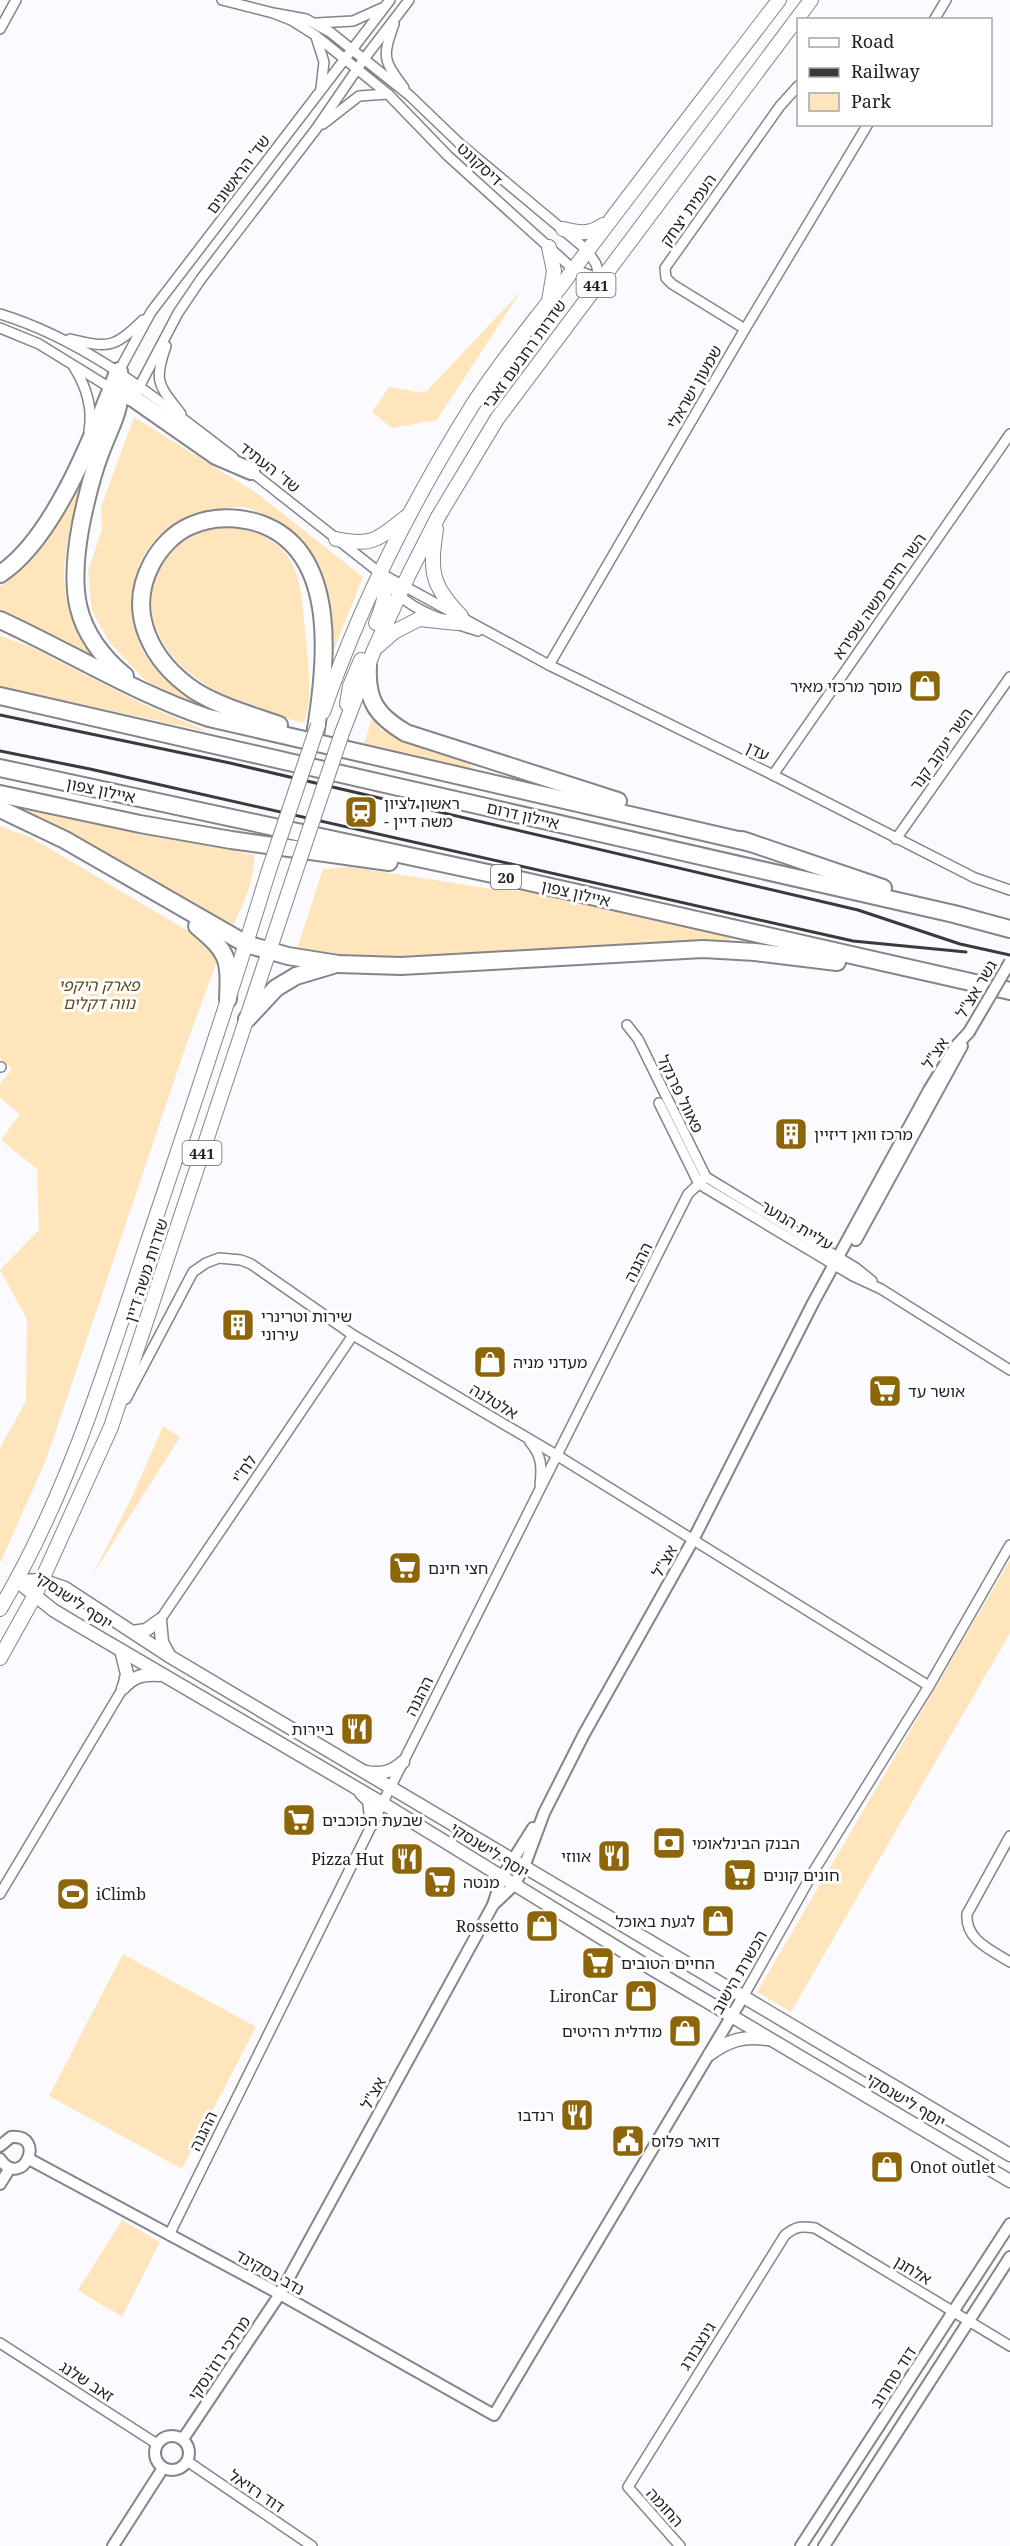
<svg xmlns="http://www.w3.org/2000/svg" width="1010" height="2546" font-family="'Noto Serif','Noto Sans Hebrew',serif">
<rect width="100%" height="100%" fill="#fafaff"/>
<g fill="#fee5bc">
<polygon points="521,291 437,420 392,428 372,412 389,387 418,392 427,391"/>
<path d="M134 417 258 494 363 577 333 652C332 633 334 606 324 589 317 575 303 562 294 549 280 532 269 514 247 508 237 505 221 509 211 511 156 523 127 560 134 616 135 628 137 640 143 651 162 685 200 700 234 716L209 711 162 692 143 678 110 643 92 611 88 572 102 529 101 507Z"/>
<path d="M81 483C62 562 47 601 106 667L0 614V586C40 555 57 526 81 483Z"/>
<path d="M232 526C302 541 301 580 306 641 309 669 313 696 304 723 259 712 198 691 169 652 128 597 163 528 232 526Z"/>
<polygon points="0,636 31,647 141,703 209,732 0,687"/>
<polygon points="372,719 382,731 388,730 433,752 471,763 471,772 364,744"/>
<path d="M26 807 254 855C256 879 242 906 232 928L26 813Z"/>
<polygon points="0,826 30,837 178,925 209,944 218,959 189,1037 46,1460 0,1563 0,1448 26,1401 27,1319 0,1270 39,1230 37,1169 1,1140 20,1114 0,1098 0,1084 12,1069 0,1058"/>
<polygon points="351,867 492,889 523,891 731,937 730,944 363,958 330,956 297,949 323,869"/>
<polygon points="163,1426 180,1437 92,1576 133,1495"/>
<polygon points="1010,1560 1010,1633 791,2012 757,1992"/>
<polygon points="123,1954 256,2027 182,2169 49,2096"/>
<polygon points="122,2220 160,2242 122,2317 78,2290"/>
</g>
<g fill="none" stroke-linecap="round" stroke-linejoin="round">
<defs>
<g id="minor">
<polyline points="222,0 273,13 291,20 315,35 388,94 448,156 573,269 600,279 596,264 587,250 459,143 409,95 330,32 306,19 273,13"/>
<polyline points="934,20 946,0"/>
<polyline points="317,23 353,21 382,8"/>
<path d="M394 24C382 58 383 59 404 88"/>
<polyline points="0,29 16,0"/>
<polyline points="316,37 324,62 321,88"/>
<polyline points="323,124 359,96 388,94"/>
<path d="M0 314C89 341 160 402 233 457"/>
<polyline points="0,328 39,344 112,389 140,386"/>
<polyline points="745,329 672,284 666,278 665,268 780,106 798,86"/>
<path d="M70 339C109 348 113 349 143 320"/>
<path d="M166 346C153 383 159 385 181 414"/>
<path d="M74 367C86 386 93 408 89 431"/>
<polyline points="119,371 151,312 390,0"/>
<polyline points="137,391 178,313 201,279 316,129 364,59 409,0"/>
<polyline points="248,469 380,573 549,665 773,775 975,878 1010,890"/>
<path d="M383 576C388 582 393 590 399 595 419 614 453 623 478 631"/>
<polyline points="549,665 745,329 868,124"/>
<polyline points="773,775 1010,434"/>
<polyline points="896,839 1010,677"/>
<polyline points="627,1025 638,1039 706,1177"/>
<polyline points="0,1067 1,1067"/>
<polyline points="659,1103 699,1184"/>
<polyline points="706,1177 856,1268 872,1281"/>
<polyline points="699,1184 853,1276 881,1289 1010,1370"/>
<polyline points="126,1399 193,1272 206,1263 219,1258 241,1260 251,1264 353,1335 558,1456 929,1686"/>
<path d="M530 1442C542 1456 542 1467 540 1485"/>
<polyline points="160,1620 353,1335"/>
<path d="M1010 1836 967 1914C965 1940 991 1950 1010 1962"/>
<polyline points="0,1894 123,1688"/>
<polyline points="743,1997 815,1869 929,1686 1010,1545"/>
<polyline points="169,2235 390,1788 688,1194 706,1177"/>
<polyline points="0,2343 157,2444"/>
<polyline points="187,2461 312,2546"/>
<path d="M680 2546 628 2487 785 2235C796 2226 802 2226 815 2228L1010 2346"/>
</g>
<g id="tertiary">
<polyline points="856,1240 962,1046"/>
<polyline points="493,1905 514,1885 524,1867 544,1813 584,1734 693,1540 813,1303 929,1090 956,1046 969,1032"/>
<path d="M0 2146 11 2137C48 2134 22 2191 0 2159"/>
<polyline points="29,2159 280,2294 494,2415 743,1997"/>
<polyline points="0,2184 10,2168"/>
<circle cx="172" cy="2453" r="17"/>
<polyline points="183,2439 280,2294 493,1905 502,1877 533,1828"/>
<polyline points="113,2546 163,2468"/>
<polyline points="801,2546 1010,2224"/>
<polyline points="824,2546 1010,2257"/>
</g>
<g id="secondary">
<polyline points="17,1581 53,1610 78,1625 382,1803 652,1969 1010,2181"/>
<polyline points="17,1581 42,1580 65,1588 169,1656 1010,2155"/>
<polyline points="133,1632 146,1630 160,1620 162,1642 169,1655"/>
<polyline points="121,1650 127,1674 124,1687"/>
<path d="M123 1688C134 1676 143 1674 159 1675"/>
<path d="M366 1772C381 1775 392 1772 403 1762"/>
<polyline points="361,1793 369,1801 372,1824"/>
<path d="M710 2054C729 2040 743 2036 767 2039"/>
</g>
<g id="primary">
<path d="M563 229C579 233 589 235 603 225"/>
<polyline points="549,247 554,271 549,301"/>
<path d="M436 529C430 570 430 585 461 616"/>
<path d="M336 539C373 547 378 539 406 517"/>
<path d="M376 623C383 606 389 590 380 573"/>
<polyline points="378,646 394,632 419,619 457,623"/>
<polyline points="347,704 350,686 361,660"/>
<path d="M323 712C360 605 412 502 472 406 499 363 533 323 564 282 635 187 707 94 779 0"/>
<polyline points="342,733 374,650 409,574 438,517 497,419 811,0"/>
<path d="M0 1609C67 1496 106 1368 147 1244 188 1121 230 998 268 873"/>
<polyline points="0,1658 35,1595 111,1427 293,879"/>
</g>
<g id="motorway">
<path d="M119 371C123 410 113 419 100 454 91 477 86 500 81 524 69 588 72 632 125 676"/>
<polyline points="112,394 121,393 133,398 216,456 251,471"/>
<path d="M0 574C54 539 94 434 117 375"/>
<path d="M0 620C70 652 136 694 209 718L751 843"/>
<path d="M368 666C366 701 377 716 406 733L618 801"/>
<polyline points="0,696 954,914 1010,929"/>
<path d="M279 725C251 715 221 707 195 691 152 662 125 613 152 563 160 548 174 533 190 526 212 516 238 516 261 524 341 553 326 669 315 735"/>
<polyline points="0,768 520,880 1010,991"/>
<polyline points="0,794 140,824 231,840 389,862"/>
<polyline points="0,809 65,840 246,944 288,956 338,964 401,966 703,949 755,952 837,962"/>
<polyline points="742,840 883,888"/>
<path d="M197 926C228 952 230 958 228 999"/>
<polyline points="247,1019 276,988 296,976 333,965"/>
</g>
</defs>
<use href="#minor" stroke="#84848b" stroke-width="12"/>
<use href="#tertiary" stroke="#84848b" stroke-width="14"/>
<use href="#secondary" stroke="#84848b" stroke-width="15"/>
<use href="#primary" stroke="#84848b" stroke-width="16"/>
<use href="#motorway" stroke="#84848b" stroke-width="20"/>
<use href="#minor" stroke="#fff" stroke-width="9"/>
<use href="#tertiary" stroke="#fff" stroke-width="10"/>
<use href="#secondary" stroke="#fff" stroke-width="12"/>
<use href="#primary" stroke="#fff" stroke-width="14"/>
<use href="#motorway" stroke="#fff" stroke-width="16"/>
<g stroke="#3a3a3d" stroke-width="3">
<polyline points="0,715 230,763 858,910 960,944 1010,955"/>
<polyline points="0,751 90,769 853,941 966,952"/>
</g>
<defs>
<polyline id="tertiary-bridge" points="969,1032 1010,962"/>
<g id="primary-bridge">
<polyline points="268,873 318,725"/>
<polyline points="293,879 342,733"/>
</g>
</defs>
<use href="#tertiary-bridge" stroke="#84848b" stroke-width="14" stroke-linecap="butt"/>
<use href="#primary-bridge" stroke="#84848b" stroke-width="16" stroke-linecap="butt"/>
<use href="#tertiary-bridge" stroke="#fff" stroke-width="10"/>
<use href="#primary-bridge" stroke="#fff" stroke-width="14"/>
</g>
<defs>
<symbol id="shop-square" viewBox="-11 -11 22 22"><rect x="-9" y="-9" width="18" height="18" rx="4" fill="#8e660a" stroke="#fff"/><path d="M-5-2.5h2.3a2.7 3.5 0 0 1 5.4 0H5L5.5 6h-11ZM-1.5-2.5h3a1.5 2.3 0 0 0-3 0Z" fill="#fff"/></symbol>
<symbol id="station-square" viewBox="-11 -11 22 22"><rect x="-9" y="-9" width="18" height="18" rx="4" fill="#8e660a" stroke="#fff"/><path d="M-3-6H3Q5-6 5-4V2Q5 4 3 4L4.5 6H3L1.5 4h-3L-3 6H-4.5L-3 4Q-5 4-5 2V-4Q-5-6-3-6ZM-3.5-4v3h7v-3ZM-3.5 1v1.5H-2V1ZM2 1v1.5H3.5V1Z" fill="#fff"/></symbol>
<symbol id="building-square" viewBox="-11 -11 22 22"><rect x="-9" y="-9" width="18" height="18" rx="4" fill="#8e660a" stroke="#fff"/><path d="M-4-6H4V6H1V3H-1V6H-4ZM-2.5-4.3h1.7v1.8h-1.7ZM.8-4.3h1.7v1.8H.8ZM-2.5-1h1.7V.8h-1.7ZM.8-1h1.7V.8H.8Z" fill="#fff"/></symbol>
<symbol id="supermarket-square" viewBox="-11 -11 22 22"><rect x="-9" y="-9" width="18" height="18" rx="4" fill="#8e660a" stroke="#fff"/><path d="M-6-5.5h2.5l.6 2H6L4.5 2H-2.5L-4.4-4H-6ZM-1.5 3.2a1.3 1.3 0 1 0 .1 0ZM3 3.2a1.3 1.3 0 1 0 .1 0Z" fill="#fff"/></symbol>
<symbol id="restaurant-square" viewBox="-11 -11 22 22"><rect x="-9" y="-9" width="18" height="18" rx="4" fill="#8e660a" stroke="#fff"/><path d="M-5-6h1v4h1v-4h1v4h1v-4h1v5L-1.5 .5V6h-2V.5L-5-1ZM5-6V6H3V1.5H1.5Q1.5-4 5-6Z" fill="#fff"/></symbol>
<symbol id="bank-square" viewBox="-11 -11 22 22"><rect x="-9" y="-9" width="18" height="18" rx="4" fill="#8e660a" stroke="#fff"/><path d="M-6-4H6V4H-6ZM0-2.3a2.3 2.3 0 1 0 0 4.6a2.3 2.3 0 1 0 0-4.6Z" fill="#fff"/></symbol>
<symbol id="stadium-square" viewBox="-11 -11 22 22"><rect x="-9" y="-9" width="18" height="18" rx="4" fill="#8e660a" stroke="#fff"/><path d="M0-5a6.5 5 0 1 0 0 10a6.5 5 0 1 0 0-10ZM-3.5-1.8h7v3.6h-7Z" fill="#fff"/></symbol>
<symbol id="civic-square" viewBox="-11 -11 22 22"><rect x="-9" y="-9" width="18" height="18" rx="4" fill="#8e660a" stroke="#fff"/><path d="M-.6-6.5H3V-4.5H.6V-3L4-1V1h2V6H-6V1h2V-1L-.6-3ZM-1.2 2.5V6h2.4V2.5Z" fill="#fff"/></symbol>
</defs>
<g fill-rule="evenodd">
<use href="#shop-square" x="906" y="667" width="38" height="38"/>
<use href="#station-square" x="342" y="793" width="38" height="38"/>
<use href="#building-square" x="772" y="1115" width="38" height="38"/>
<use href="#building-square" x="219" y="1306" width="38" height="38"/>
<use href="#shop-square" x="471" y="1343" width="38" height="38"/>
<use href="#supermarket-square" x="866" y="1372" width="38" height="38"/>
<use href="#supermarket-square" x="386" y="1549" width="38" height="38"/>
<use href="#restaurant-square" x="338" y="1710" width="38" height="38"/>
<use href="#supermarket-square" x="280" y="1801" width="38" height="38"/>
<use href="#bank-square" x="650" y="1824" width="38" height="38"/>
<use href="#restaurant-square" x="595" y="1837" width="38" height="38"/>
<use href="#restaurant-square" x="388" y="1840" width="38" height="38"/>
<use href="#supermarket-square" x="721" y="1856" width="38" height="38"/>
<use href="#supermarket-square" x="421" y="1863" width="38" height="38"/>
<use href="#stadium-square" x="54" y="1875" width="38" height="38"/>
<use href="#shop-square" x="699" y="1902" width="38" height="38"/>
<use href="#shop-square" x="523" y="1907" width="38" height="38"/>
<use href="#supermarket-square" x="579" y="1944" width="38" height="38"/>
<use href="#shop-square" x="622" y="1977" width="38" height="38"/>
<use href="#shop-square" x="666" y="2012" width="38" height="38"/>
<use href="#restaurant-square" x="558" y="2096" width="38" height="38"/>
<use href="#civic-square" x="609" y="2122" width="38" height="38"/>
<use href="#shop-square" x="868" y="2148" width="38" height="38"/>
</g>
<g text-anchor="middle" dominant-baseline="central" stroke-width="6" stroke-linejoin="round" paint-order="stroke">
<g fill="#fff" stroke="#656566" stroke-width="1.5">
<rect x="576.5" y="273" width="39" height="24" rx="4.5"/>
<rect x="491" y="865" width="30" height="24" rx="4.5"/>
<rect x="182.5" y="1141" width="39" height="24" rx="4.5"/>
</g>
<g font-size="15" font-weight="bold" fill="#232325">
<text x="596" y="285">441</text>
<text x="506" y="877">20</text>
<text x="202" y="1153">441</text>
</g>
<g font-size="16" fill="#232325" stroke="#fff">
<text transform="translate(480 164) rotate(43)">דיסקונט</text>
<text transform="translate(238 174) rotate(-53)">שד' הראשונים</text>
<text transform="translate(688 210) rotate(-55)">העמית יצחק</text>
<text transform="translate(524 354) rotate(-54)">שדרות רחבעם זאבי</text>
<text transform="translate(694 387) rotate(-60)">שמעון ישראלי</text>
<text transform="translate(270 467) rotate(38)">שד' העתיד</text>
<text transform="translate(879 596) rotate(-55)">השר חיים משה שפירא</text>
<text transform="translate(941 749) rotate(-55)">השר יעקב קנר</text>
<text transform="translate(758 751) rotate(26)">עדן</text>
<text transform="translate(101 790) rotate(12)">איילון צפון</text>
<text transform="translate(523 815) rotate(13)">איילון דרום</text>
<text transform="translate(576 893) rotate(13)">איילון צפון</text>
<text transform="translate(976 989) rotate(-59)">גשר אצ"ל</text>
<text transform="translate(935 1053) rotate(-57)">אצ"ל</text>
<text transform="translate(681 1094) rotate(64)">פאוול פרנקל</text>
<text transform="translate(797 1225) rotate(31)">עליית הנוער</text>
<text transform="translate(638 1262) rotate(-63)">ההגנה</text>
<text transform="translate(146 1270) rotate(-72)">שדרות משה דיין</text>
<text transform="translate(494 1401) rotate(31)">אלטלנה</text>
<text transform="translate(244 1469) rotate(-56)">לח"י</text>
<text transform="translate(664 1561) rotate(-60)">אצ"ל</text>
<text transform="translate(74 1600) rotate(34)">יוסף לישנסקי</text>
<text transform="translate(419 1696) rotate(-63)">ההגנה</text>
<text transform="translate(490 1850) rotate(32)">יוסף לישנסקי</text>
<text transform="translate(739 1972) rotate(-60)">הכשרת הישוב</text>
<text transform="translate(373 2093) rotate(-61)">אצ"ל</text>
<text transform="translate(906 2100) rotate(31)">יוסף לישנסקי</text>
<text transform="translate(203 2131) rotate(-64)">ההגנה</text>
<text transform="translate(913 2270) rotate(31)">אלחנן</text>
<text transform="translate(270 2272) rotate(29)">נדב בסקינד</text>
<text transform="translate(697 2346) rotate(-58)">גינצבורג</text>
<text transform="translate(219 2358) rotate(-56)">מרדכי רוז'נסקי</text>
<text transform="translate(893 2377) rotate(-57)">דוד סחרוב</text>
<text transform="translate(87 2381) rotate(33)">זאב שלנג</text>
<text transform="translate(257 2491) rotate(34)">דוד רזיאל</text>
<text transform="translate(665 2507) rotate(48)">החומה</text>
</g>
<g font-size="16" fill="#232325" stroke="#fff" text-anchor="start">
<text x="902" y="686" text-anchor="end">מוסך מרכזי מאיר</text>
<text x="384" y="803">ראשון לציון<tspan x="384" dy="18">- משה דיין</tspan></text>
<text x="814" y="1134">מרכז וואן דיזיין</text>
<text x="261" y="1316">שירות וטרינרי<tspan x="261" dy="18">עירוני</tspan></text>
<text x="513" y="1362">מעדני מניה</text>
<text x="908" y="1391">אושר עד</text>
<text x="428" y="1568">חצי חינם</text>
<text x="334" y="1729" text-anchor="end">ביירות</text>
<text x="322" y="1820">שבעת הכוכבים</text>
<text x="692" y="1843">הבנק הבינלאומי</text>
<text x="591" y="1856" text-anchor="end">אווזי</text>
<text x="384" y="1859" text-anchor="end">Pizza Hut</text>
<text x="763" y="1875">חונים קונים</text>
<text x="463" y="1882">מנטה</text>
<text x="96" y="1894">iClimb</text>
<text x="695" y="1921" text-anchor="end">לגעת באוכל</text>
<text x="519" y="1926" text-anchor="end">Rossetto</text>
<text x="621" y="1963">החיים הטובים</text>
<text x="618" y="1996" text-anchor="end">LironCar</text>
<text x="662" y="2031" text-anchor="end">מודלית רהיטים</text>
<text x="554" y="2115" text-anchor="end">רנדבו</text>
<text x="651" y="2141">דואר פלוס</text>
<text x="910" y="2167">Onot outlet</text>
</g>
<g font-size="16" font-style="italic" fill="#644b19" stroke="#fff">
<text x="99" y="985">פארק היקפי<tspan x="99" dy="18">נווה דקלים</tspan></text>
</g>
</g>
<rect x="797" y="18" width="195" height="108" fill="#ffffff" stroke="#a7a7a8" stroke-width="1.5"/>
<rect x="809" y="38" width="30" height="9" fill="#ffffff" stroke="#a7a7a8" stroke-width="1.5"/>
<text x="851" y="48" font-size="18" fill="#232325">Road</text>
<rect x="809" y="68" width="30" height="9" fill="#3a3a3d" stroke="#a7a7a8" stroke-width="1.5"/>
<text x="851" y="78" font-size="18" fill="#232325">Railway</text>
<rect x="809" y="93" width="30" height="18" fill="#fee5bc" stroke="#a7a7a8" stroke-width="1.5"/>
<text x="851" y="108" font-size="18" fill="#232325">Park</text>
</svg>
